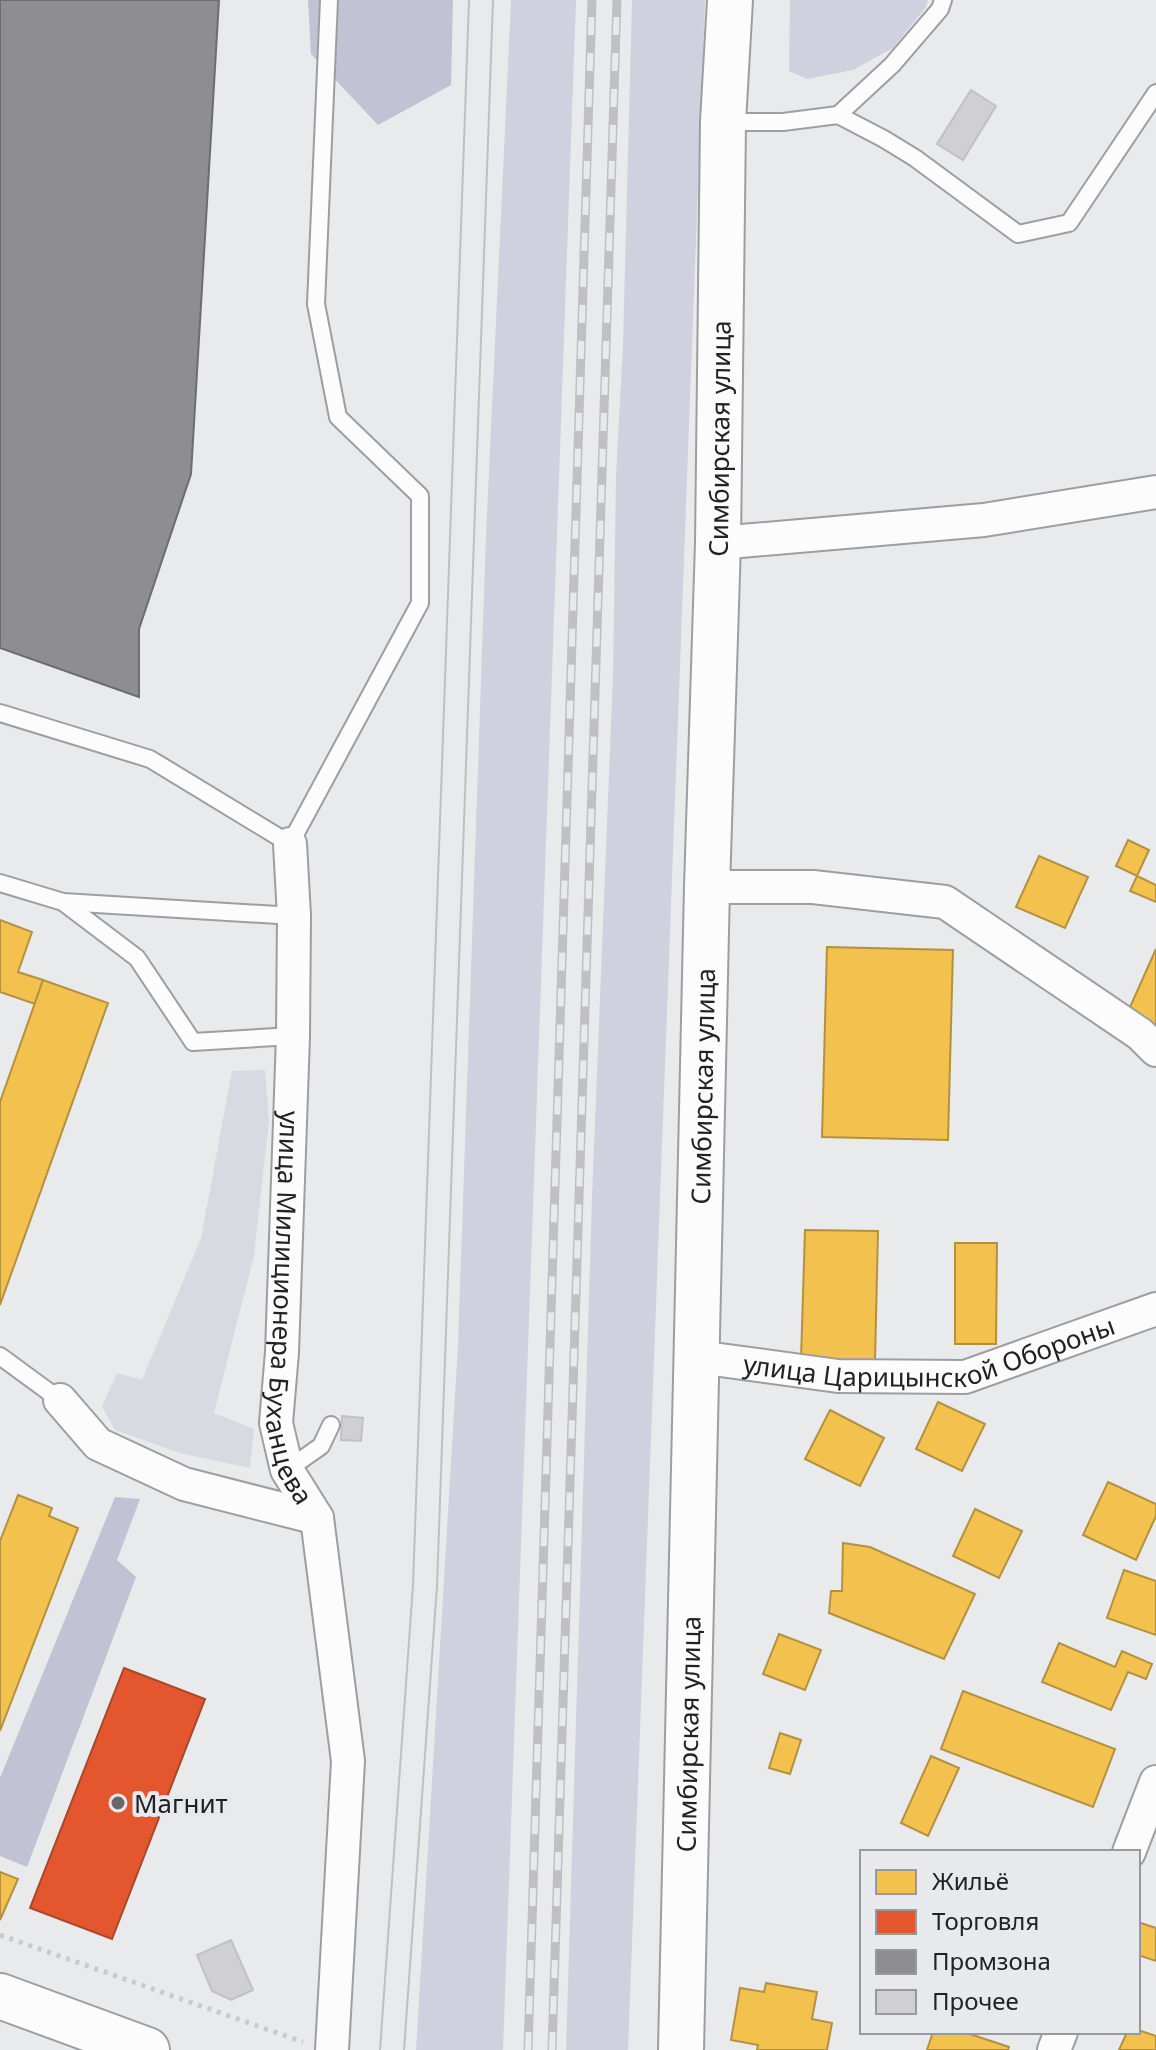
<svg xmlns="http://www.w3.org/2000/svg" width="1156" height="2050" font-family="'Noto Sans',sans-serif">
<rect width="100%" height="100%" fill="#e9eaec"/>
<polygon fill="#d9dae1" points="265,1070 269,1121 254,1256 214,1413 254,1429 250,1468 180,1453 115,1430 102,1406 117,1373 142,1380 201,1238 232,1071"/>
<g fill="#cfd1df">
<polygon points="511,0 576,0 503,2050 416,2050 458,1345 486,536"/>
<polygon points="632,0 705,0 628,2050 566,2050 592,1197 613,675 616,476 623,344"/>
<polygon points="790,0 928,0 926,7 893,48 853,70 807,79 789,71"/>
</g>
<g fill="#c1c2d4">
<polygon points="308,0 453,0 451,85 378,125 311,54"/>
<polygon points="115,1497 140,1499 117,1560 136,1577 27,1867 0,1856 0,1778"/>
</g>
<g fill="#f2c14e" stroke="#b49141" stroke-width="2">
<polygon points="1128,840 1149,850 1137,876 1116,866"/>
<polygon points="1039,856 1088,877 1065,928 1016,907"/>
<polygon points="1137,876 1156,885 1156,902 1130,891"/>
<polygon points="0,920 32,932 18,972 43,980 35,1004 0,992"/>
<polygon points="827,947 953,950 948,1140 822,1137"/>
<polygon points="1156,949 1156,1029 1126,1016"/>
<polygon points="43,980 108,1003 0,1305 0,1102"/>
<polygon points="805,1230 878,1231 875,1361 801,1359"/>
<polygon points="955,1243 997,1243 996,1344 955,1344"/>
<polygon points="938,1402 985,1424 962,1471 916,1449"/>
<polygon points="830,1410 884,1438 860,1486 805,1459"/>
<polygon points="1108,1482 1156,1504 1156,1516 1136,1560 1083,1535"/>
<polygon points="18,1495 52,1508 49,1516 78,1528 0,1731 0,1541"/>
<polygon points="975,1509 1022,1531 999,1578 953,1556"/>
<polygon points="843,1543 870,1547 975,1594 944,1659 829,1613 831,1591 842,1591"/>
<polygon points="1124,1570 1156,1581 1156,1635 1107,1618"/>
<polygon points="779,1634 821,1650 805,1690 763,1674"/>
<polygon points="1059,1643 1115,1667 1122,1651 1152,1664 1146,1679 1128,1672 1111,1710 1042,1682"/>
<polygon points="963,1691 1115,1749 1093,1807 941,1749"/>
<polygon points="780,1733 801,1740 790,1774 769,1768"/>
<polygon points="931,1756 959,1768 928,1836 901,1823"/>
<polygon points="0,1872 18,1879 0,1920"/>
<polygon points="1138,1922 1156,1928 1156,1961 1138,1955"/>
<polygon points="766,1983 817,1992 812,2019 832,2023 827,2050 757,2050 758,2045 731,2040 740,1988 764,1992"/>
<polygon points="1138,2030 1156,2036 1156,2050 1119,2050 1127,2032 1138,2032"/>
<polygon points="933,2032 964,2032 1009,2047 1008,2050 927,2050"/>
</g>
<polygon fill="#e4572e" stroke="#aa472b" stroke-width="2" points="124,1668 205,1699 112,1939 30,1908"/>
<polygon fill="#8d8d92" stroke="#6d6d71" stroke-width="2" points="0,0 219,0 191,474 139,629 139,697 0,648"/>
<g fill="#d0d0d2" stroke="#c1c1c3" stroke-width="2">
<polygon points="971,90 996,106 963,160 937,144"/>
<polygon points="342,1416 363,1418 361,1441 341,1440"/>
<polygon points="231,1940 253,1990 231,2000 212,1991 197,1955"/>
</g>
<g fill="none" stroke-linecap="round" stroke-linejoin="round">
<defs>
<g id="lane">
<polyline points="838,115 892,65 940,9 943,0"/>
<polyline points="724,122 783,122 838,115 884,139 915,158 1018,234 1069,223 1156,93"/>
<polyline points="0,713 150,759 290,844 420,603 420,496 338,417 316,304 329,0"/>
<polyline points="0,883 63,902 294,916"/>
<polyline points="63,902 137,958 193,1042 293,1036"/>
<polyline points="0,1356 60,1400"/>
<polyline points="287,1470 321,1446 331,1425"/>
</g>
<g id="street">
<polyline points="718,543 984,520 1156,492"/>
<path id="s1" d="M290 844 294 916 293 1036 282 1352 276 1423 287 1470 317 1518 348 1761 332 2050"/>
<polyline points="707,887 813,887 945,902 1140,1034 1156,1050"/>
<path id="s2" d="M698 1357 838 1376 965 1377 1156 1309"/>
<polyline points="60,1400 98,1444 184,1484 317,1518"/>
<polyline points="1129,1852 1156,1782"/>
<polyline points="1054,2050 1061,2032"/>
</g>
<g id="secondary">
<path id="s3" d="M681 2050 707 887 718 543 723 122 730 0"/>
</g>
<polyline id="primary" points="0,1996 147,2050"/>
</defs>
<use href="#lane" stroke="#9e9ea0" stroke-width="20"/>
<use href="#street" stroke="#9e9ea0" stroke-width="36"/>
<use href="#secondary" stroke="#9e9ea0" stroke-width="48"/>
<use href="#primary" stroke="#9e9ea0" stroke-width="48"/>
<polyline stroke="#cacaca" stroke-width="5" stroke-dasharray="4 6" stroke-linecap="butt" points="0,1935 303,2042"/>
<use href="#lane" stroke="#fcfcfc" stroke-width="16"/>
<use href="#street" stroke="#fcfcfc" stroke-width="32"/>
<use href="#secondary" stroke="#fcfcfc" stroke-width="44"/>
<use href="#primary" stroke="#fcfcfc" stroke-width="44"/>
<g stroke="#c0c0c2" stroke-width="2">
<polyline points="380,2050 413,1585 469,0"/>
<polyline points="404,2050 437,1586 493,0"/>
</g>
<defs>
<g id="rail">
<polyline points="528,2050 592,0"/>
<polyline points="552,2050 617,0"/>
</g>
</defs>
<use href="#rail" stroke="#c0c0c2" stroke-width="9"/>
<use href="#rail" stroke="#e8e9ed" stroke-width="6" stroke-dasharray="18" stroke-linecap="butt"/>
</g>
<circle fill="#68686a" stroke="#e8e9ed" stroke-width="3" cx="118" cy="1803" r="8"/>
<g text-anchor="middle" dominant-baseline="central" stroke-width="8" stroke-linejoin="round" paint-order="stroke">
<g font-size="26" fill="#222224" stroke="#e8e9ed">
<text stroke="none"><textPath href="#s3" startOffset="1612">Симбирская улица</textPath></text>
<text stroke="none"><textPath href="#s3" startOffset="964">Симбирская улица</textPath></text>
<text stroke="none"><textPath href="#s1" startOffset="466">улица Милиционера Буханцева</textPath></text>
<text stroke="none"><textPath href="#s2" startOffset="236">улица Царицынской Обороны</textPath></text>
<text stroke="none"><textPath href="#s3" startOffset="316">Симбирская улица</textPath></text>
</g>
<g font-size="26" fill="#222224" stroke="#e8e9ed" text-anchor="start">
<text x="134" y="1803">Магнит</text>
</g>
</g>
<rect x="860" y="1850" width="280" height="184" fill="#e8e9ed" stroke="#99999d" stroke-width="2"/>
<rect x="876" y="1870" width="40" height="24" fill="#f2c14e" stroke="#99999d" stroke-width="2"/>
<text x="932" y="1890" font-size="24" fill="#222224">Жильё</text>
<rect x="876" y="1910" width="40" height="24" fill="#e4572e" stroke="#99999d" stroke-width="2"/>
<text x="932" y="1930" font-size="24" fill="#222224">Торговля</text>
<rect x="876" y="1950" width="40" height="24" fill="#8d8d92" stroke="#99999d" stroke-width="2"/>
<text x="932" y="1970" font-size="24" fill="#222224">Промзона</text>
<rect x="876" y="1990" width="40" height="24" fill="#d0d0d2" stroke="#99999d" stroke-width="2"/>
<text x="932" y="2010" font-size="24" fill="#222224">Прочее</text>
</svg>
